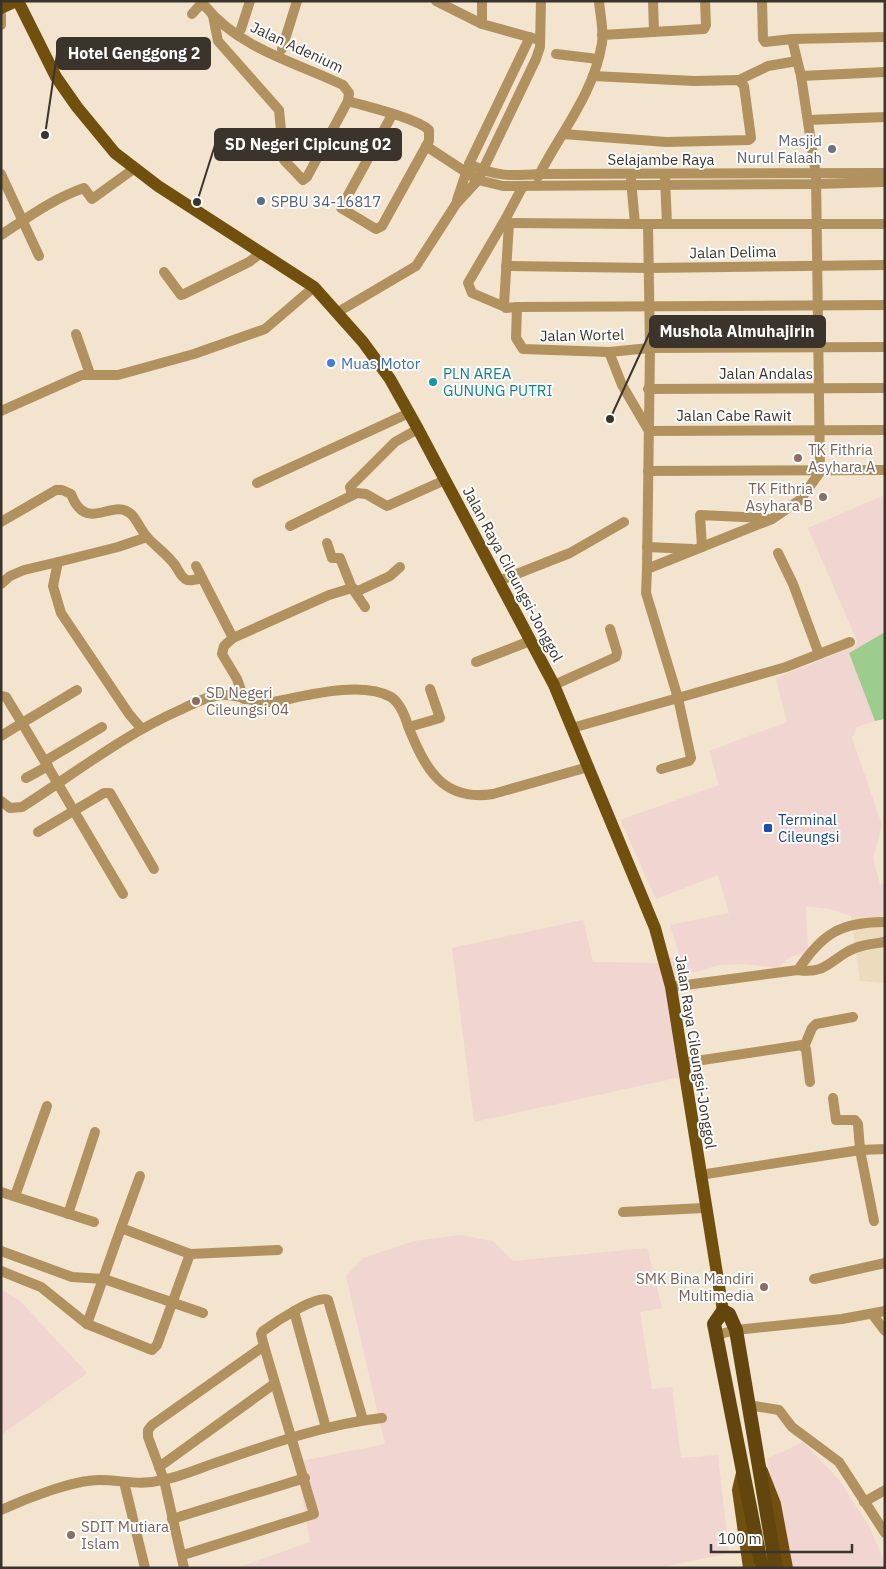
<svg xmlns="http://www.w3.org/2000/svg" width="886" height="1569" font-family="'IBM Plex Sans',sans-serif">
<rect width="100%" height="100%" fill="#f2e4ce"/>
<polygon fill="#eddbbe" points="885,912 885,983 860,981 851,916 875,916"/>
<g fill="#f0d5d1">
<polygon points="885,495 885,632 849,653 875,721 857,727 852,738 882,825 873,859 880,884 885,883 885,912 875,916 851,916 830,909 806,906 808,952 790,957 778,968 746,964 719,965 665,981 681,1077 474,1122 452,948 583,920 593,962 658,963 679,954 670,925 729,913 718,875 656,899 620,820 719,785 709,751 787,722 776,678 829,657 858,643 808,528"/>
<polygon points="461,1235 493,1241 513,1261 647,1248 662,1308 640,1312 652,1389 672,1387 681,1458 718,1455 729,1553 658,1568 236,1568 310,1542 296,1462 385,1444 346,1276 363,1258 414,1241"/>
<polygon points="1,1289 19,1300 87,1373 1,1435"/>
<polygon points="803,1442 840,1481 870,1528 885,1564 877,1568 787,1568 767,1459"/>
</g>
<polygon fill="#9ccd8d" points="885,632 885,719 875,721 849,653"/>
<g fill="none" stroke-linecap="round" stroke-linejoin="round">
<g stroke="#b1925e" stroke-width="10">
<polyline points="436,1 482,24 536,39"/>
<polyline points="653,1 654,32"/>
<polyline points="762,1 763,39 765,42 792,39 885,37"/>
<path d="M192 14 200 5 205 6C240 49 295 62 343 85L349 93 348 101C368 107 416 118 429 130V141L382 226 376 229 341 208 392 115"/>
<polyline points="1,15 1,25"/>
<polyline points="213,16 218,41 279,110 284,160 303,180 307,177 348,101"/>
<polyline points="482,24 482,1"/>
<polyline points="241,29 250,1"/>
<polyline points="602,35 704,29 706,25 705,1"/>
<polyline points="282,49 297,1"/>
<polyline points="556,54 598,59"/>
<polyline points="801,76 885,72"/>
<polyline points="739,80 768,66 797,61"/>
<polyline points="808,120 885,117"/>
<polyline points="563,134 666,142 749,140 751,138 744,86 739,80 694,81 593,76"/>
<polyline points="426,146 478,180 503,186 816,184 885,182"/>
<path d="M469 164C496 177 511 176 540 174L885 173"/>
<polyline points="1,174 39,256"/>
<path d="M538 177C560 133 594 94 602 43 604 30 600 14 599 1"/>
<polyline points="631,180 635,224 667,224 665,177"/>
<polyline points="523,186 506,218 509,223 504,305 506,308 517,307 516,338 523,349 609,352 650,348 885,347"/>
<polyline points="457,200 469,164 530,37"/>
<polyline points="509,223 635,224"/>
<polyline points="667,224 885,224"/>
<path d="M1 235C27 218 54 198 84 188L92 199 135 168"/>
<polyline points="506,266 649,268 885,265"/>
<polyline points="164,272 181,295 184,294 249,262 261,253"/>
<polyline points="505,307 472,293 468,283 506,218"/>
<polyline points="517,307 885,305"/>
<polyline points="338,312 416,266 456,204 478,180 536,59 540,47 541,1"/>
<polyline points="76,334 90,374"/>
<polyline points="609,352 622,385 649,431 885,430"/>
<polyline points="648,389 885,388"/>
<polyline points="1,411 82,375 118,375 194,354 265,329 314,287"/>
<polyline points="648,471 885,470"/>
<polyline points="257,483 409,413"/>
<polyline points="352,495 350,487 395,442 418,429"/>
<path d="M1 522 56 490H62L71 494C87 536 113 495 132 515 138 522 141 530 147 537 156 547 167 554 175 565 178 569 181 578 187 580 191 581 198 579 202 578"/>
<polyline points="290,526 357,493 366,494 387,506 445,480"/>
<polyline points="327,543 332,558 340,558 352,588 358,591 390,576 400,567"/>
<polyline points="647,547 692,549"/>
<polyline points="702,547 700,515 766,518"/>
<polyline points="778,553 793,584 819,654"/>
<polyline points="196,566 233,638"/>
<polyline points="647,569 650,348 648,224"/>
<polyline points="499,581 570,553 624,522"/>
<polyline points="1,584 10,576 24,570 58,562"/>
<polyline points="476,662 530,641"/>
<polyline points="554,685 616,657 617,652 610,629"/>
<polyline points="1,696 6,697 22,723 77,690"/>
<polyline points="244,699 237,679 222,654 224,646 233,638 329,595 352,588 365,607"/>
<polyline points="409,727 440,718 430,689"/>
<polyline points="141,728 129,714 61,613 53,586 58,562 118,547 147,537"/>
<polyline points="572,728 678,698 646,593 647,569 772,519 800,500 820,472 816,175 801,76 792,39"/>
<polyline points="1,736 22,723 123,894"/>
<polyline points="45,761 102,727"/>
<polyline points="661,769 689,761 691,758 678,698 786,667 850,642"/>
<polyline points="26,778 48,766"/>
<path d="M1 801 10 808 22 807C74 774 123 735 180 710 191 705 203 698 215 696 236 691 254 706 279 701 309 695 362 681 391 697 400 703 405 716 408 726 425 768 442 802 493 794L588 767"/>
<polyline points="38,832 104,793 110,793 154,869"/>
<path d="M798 970C822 934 840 922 885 922"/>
<path d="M671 987 798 970C822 974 827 964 847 952 858 945 872 944 885 942"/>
<polyline points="804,1047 812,1028 816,1024 853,1017"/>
<polyline points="683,1063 802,1045 806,1049 810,1082"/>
<polyline points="833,1098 836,1120 855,1120 858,1124 860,1150 874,1221"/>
<polyline points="700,1175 860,1150 885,1149"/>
<polyline points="1,1192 94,1222"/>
<polyline points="15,1196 47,1106"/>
<polyline points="623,1212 704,1208"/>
<polyline points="68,1214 95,1132"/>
<polyline points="121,1228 140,1176"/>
<polyline points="1,1251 72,1277 104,1279 203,1313"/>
<polyline points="1,1271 41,1287 87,1324 152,1350 157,1345 190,1254 278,1250"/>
<polyline points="814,1279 885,1263"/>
<polyline points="294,1311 326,1428"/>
<polyline points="872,1314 885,1331"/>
<polyline points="87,1324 121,1228 190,1254"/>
<polyline points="716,1335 736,1330 842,1319 885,1311"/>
<polyline points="748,1405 779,1410 792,1427 839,1462 885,1533"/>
<polyline points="159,1467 274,1384"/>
<polyline points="124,1482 145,1568"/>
<polyline points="864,1502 885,1490"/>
<path d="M1 1510C25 1499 73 1480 99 1480 122 1480 140 1486 163 1480 183 1476 202 1467 221 1461 273 1443 327 1424 382 1418"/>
<polyline points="172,1519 305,1478"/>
<polyline points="183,1555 314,1514 264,1346"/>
<path d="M184 1568 164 1480 148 1437V1430L152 1425 264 1346 261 1334 263 1331C274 1323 317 1294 328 1300L363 1420"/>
</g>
<g stroke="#71500e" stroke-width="12">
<polyline points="18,1 56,77 77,107 115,153 158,186 314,287 363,342 390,379 418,429 554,685 655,928 671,987 723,1311"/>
<polyline points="1,8 16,1"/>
<polyline points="743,1469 738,1490 749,1568"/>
<polyline points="762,1471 775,1504 787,1568"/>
</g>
<polyline stroke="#62460d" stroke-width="14" points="762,1568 714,1324 723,1311 729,1314 736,1330 776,1568"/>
</g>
<circle fill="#6b7280" stroke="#fff" stroke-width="2" cx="832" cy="149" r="5"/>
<circle fill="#5c6f8a" stroke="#fff" stroke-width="2" cx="261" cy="201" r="5"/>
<circle fill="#3f7fe0" stroke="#fff" stroke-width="2" cx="331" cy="363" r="5"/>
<circle fill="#0f9aa8" stroke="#fff" stroke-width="2" cx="433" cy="382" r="5"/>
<g fill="#8d6e63" stroke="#fff" stroke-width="2">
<circle cx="798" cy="458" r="5"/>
<circle cx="823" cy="497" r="5"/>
<circle cx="196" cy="701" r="5"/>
<circle cx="764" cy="1287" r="5"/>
<circle cx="71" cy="1535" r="5"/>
</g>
<rect fill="#1a4fb4" stroke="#fff" stroke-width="2" x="763" y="823" width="10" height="10" rx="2.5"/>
<g text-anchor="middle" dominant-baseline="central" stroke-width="4" stroke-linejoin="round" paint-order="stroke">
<g font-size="15" fill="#3a342c" stroke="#fff">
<text transform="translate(297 47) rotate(25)">Jalan Adenium</text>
<text x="661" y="159">Selajambe Raya</text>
<text transform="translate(733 252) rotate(-1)">Jalan Delima</text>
<text transform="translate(582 335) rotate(-1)">Jalan Wortel</text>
<text x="766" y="373">Jalan Andalas</text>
<text x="734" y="415">Jalan Cabe Rawit</text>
<text transform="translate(513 574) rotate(62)">Jalan Raya Cileungsi-Jonggol</text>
<text transform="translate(696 1052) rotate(81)">Jalan Raya Cileungsi-Jonggol</text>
</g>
<g font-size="15" fill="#5b616d" stroke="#fff" text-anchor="end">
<text x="822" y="140">Masjid<tspan x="822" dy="17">Nurul Falaah</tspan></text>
</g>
<g font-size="15" fill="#4e5e75" stroke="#fff" text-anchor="start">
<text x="271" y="201">SPBU 34-16817</text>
</g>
<g font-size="15" fill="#366cbe" stroke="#fff" text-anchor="start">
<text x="341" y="363">Muas Motor</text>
</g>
<g font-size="15" fill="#0d838f" stroke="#fff" text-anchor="start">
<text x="443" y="373">PLN AREA<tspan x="443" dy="17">GUNUNG PUTRI</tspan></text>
</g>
<g font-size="15" fill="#785e54" stroke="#fff" text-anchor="start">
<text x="808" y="449">TK Fithria<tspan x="808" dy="17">Asyhara A</tspan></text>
<text x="813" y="488" text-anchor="end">TK Fithria<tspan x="813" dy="17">Asyhara B</tspan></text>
<text x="206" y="692">SD Negeri<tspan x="206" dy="17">Cileungsi 04</tspan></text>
<text x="754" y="1278" text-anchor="end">SMK Bina Mandiri<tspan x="754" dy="17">Multimedia</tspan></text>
<text x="81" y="1526">SDIT Mutiara<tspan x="81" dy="17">Islam</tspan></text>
</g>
<g font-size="15" fill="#164399" stroke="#fff" text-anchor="start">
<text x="778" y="819">Terminal<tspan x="778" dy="17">Cileungsi</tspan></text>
</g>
</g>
<path fill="none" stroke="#3a342c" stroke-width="2" d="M45 135L57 54M197 202L215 145M610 419L650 332"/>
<g fill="#3a342c" stroke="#fff" stroke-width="2">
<circle cx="45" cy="135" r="5"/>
<circle cx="197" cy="202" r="5"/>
<circle cx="610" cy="419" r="5"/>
</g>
<g fill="#3a342c" stroke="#3a342c" stroke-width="2">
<rect x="57" y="38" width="153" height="31" rx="5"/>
<rect x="215" y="129" width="186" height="31" rx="5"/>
<rect x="650" y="316" width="175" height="31" rx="5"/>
</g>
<g font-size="16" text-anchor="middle" font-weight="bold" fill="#fff">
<text x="134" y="59">Hotel Genggong 2</text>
<text x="308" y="150">SD Negeri Cipicung 02</text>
<text x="737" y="337">Mushola Almuhajirin</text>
</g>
<rect width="886" height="1569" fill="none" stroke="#3a342c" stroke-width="5"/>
<path d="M711 1544v8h141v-8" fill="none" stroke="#3a342c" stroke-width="2.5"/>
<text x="718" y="1544" font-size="15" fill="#3a342c" stroke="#ffffff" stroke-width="4" paint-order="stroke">100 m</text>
</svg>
